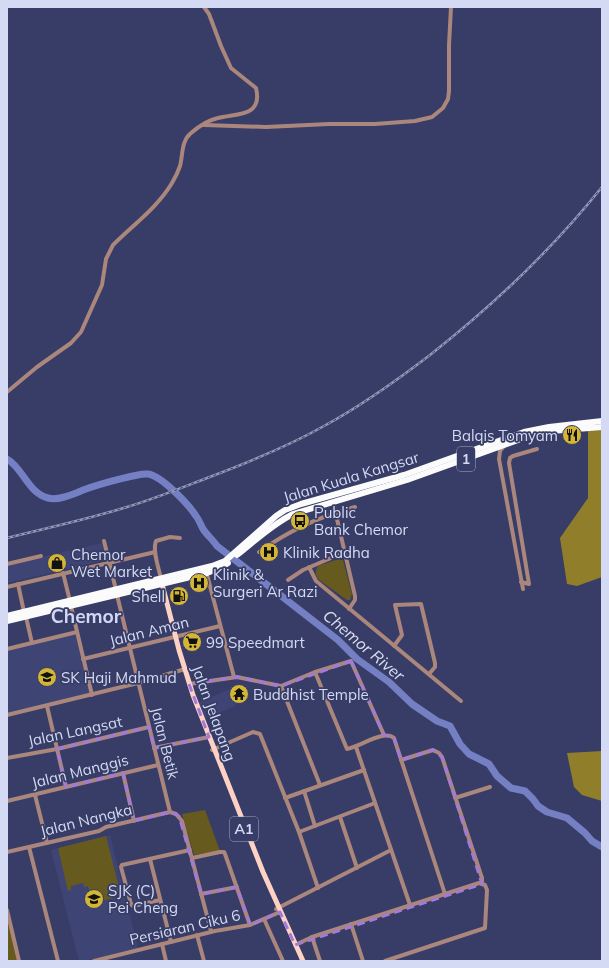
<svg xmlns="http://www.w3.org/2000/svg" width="609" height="968" font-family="Mulish,sans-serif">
<rect width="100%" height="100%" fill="#373d66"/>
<g fill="#3e4575">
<polygon points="102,543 106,560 7,583 7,565"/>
<polygon points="77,632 92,695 7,715 7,649"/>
<polygon points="230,689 235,706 204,719 198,703"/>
<polygon points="110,835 138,948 85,961 79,961 51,850"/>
</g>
<g fill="#675a1f">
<path d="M339 559 343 560 352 594 350 600H347L319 580C315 575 315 572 318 566Z"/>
<polygon points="205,810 220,851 194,855 182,814"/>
<polygon points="106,836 121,896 93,903 88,886 84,887 83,883 71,886 71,890 68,891 58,848"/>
<polygon points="7,911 19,961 7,961"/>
</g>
<g fill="#917e2b">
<polygon points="602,427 602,577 577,586 567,584 560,538 588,498 588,428"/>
<polygon points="602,751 602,801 582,795 574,787 567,753"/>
</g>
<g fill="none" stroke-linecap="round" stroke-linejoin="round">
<path stroke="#7580c4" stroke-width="7" d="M7 459C23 468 28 493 48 498 60 501 75 493 86 489 97 485 138 473 148 474 162 476 189 505 196 516 199 520 201 525 203 529 207 535 213 540 217 546L338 640 357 659 389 682 412 704 437 721 450 726 460 744 469 754 489 764 497 776 511 788 525 791 533 799 538 806 547 812 567 818 585 833 592 841 602 847"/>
<g stroke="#aa867c" stroke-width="4">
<polyline points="204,125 266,127 329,124 375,124 415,121 432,117 443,108 448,99 449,91 449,45 451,7"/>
<path d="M7 392 37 367 71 343 81 332 102 285 106 259 113 245C133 225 157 208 172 183 175 178 178 172 180 166 183 155 181 141 191 133 198 127 209 120 218 118 237 113 263 117 256 88L231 68 221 46 209 14 204 7"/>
<polyline points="504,446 500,451 499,459 523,589"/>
<polyline points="333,502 355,596 355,600 349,609"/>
<polyline points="104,541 116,590"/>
<path d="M259 552C288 531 321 516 355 507"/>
<polyline points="7,564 41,556"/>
<polyline points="309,567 316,581 461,701"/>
<polyline points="206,571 234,677"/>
<polyline points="63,573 70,601"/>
<path d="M161 579C159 568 152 551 156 541L170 537 180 538"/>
<polyline points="288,580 303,570 345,552"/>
<polyline points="521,582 529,584 509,463 510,458 513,456 537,449"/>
<polyline points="18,584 24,612"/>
<polyline points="7,587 155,552"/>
<polyline points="117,595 170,812"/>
<polyline points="71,606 92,695"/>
<polyline points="26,617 32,643"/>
<polyline points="394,646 402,635 395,605 421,604 435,663 435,667 429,674"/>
<polyline points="7,649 77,632"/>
<polyline points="83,659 220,626"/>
<path d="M315 672 347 749C360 747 384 729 394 738L445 894"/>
<polyline points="189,684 237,677 281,686 315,672 351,661 384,735"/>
<polyline points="281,686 320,785"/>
<polyline points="47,706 66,787"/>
<polyline points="7,715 138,683 185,669"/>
<polyline points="356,747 410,905"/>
<polyline points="154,748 209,737"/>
<polyline points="212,750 253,732 260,734 299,832 318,888"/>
<polyline points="7,758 57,749 149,727"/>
<polyline points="401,760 433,750 439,753 442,757 482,878 482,884"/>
<polyline points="123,773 134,821"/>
<polyline points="304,791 315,826"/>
<polyline points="35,795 47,843"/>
<polyline points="285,798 364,770"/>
<polyline points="455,798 490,787"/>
<polyline points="7,801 158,765"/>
<polyline points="340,817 357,868"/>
<polyline points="299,832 375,803"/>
<polyline points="29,847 58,961"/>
<polyline points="7,852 99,831 106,827 170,812 176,814 182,821 211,931"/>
<polyline points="192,858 220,852 224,852 225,854 250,925"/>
<polyline points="150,859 171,942"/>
<polyline points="201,894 237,887"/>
<polyline points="160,900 133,906 131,904 121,867 122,865 190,850"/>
<polyline points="276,909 391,850"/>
<polyline points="7,910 19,961"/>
<polyline points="264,919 283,961"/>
<polyline points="351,924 363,961"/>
<polyline points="197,935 204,961"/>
<polyline points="312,937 320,961"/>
<polyline points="162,944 166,961"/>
<polyline points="295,945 312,937 445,894 479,883 485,885 487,890 485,928 385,961"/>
<polyline points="94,961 215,931 250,925 280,912"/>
</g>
<polyline stroke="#fed1c5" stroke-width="5" points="161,580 179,650 193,695 263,872 303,961"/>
<g stroke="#fbfbfb" stroke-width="6">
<path d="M237 555C255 541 271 525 293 514L407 480 532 435 551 431 602 427"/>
<polyline points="7,616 212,566 225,561 276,516 285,510 301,504 404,475 524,432 549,427 602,421"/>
<polyline points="7,621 207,573 217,569 228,563"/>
</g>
<defs>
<path id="rail" d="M7 538C47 528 88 519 127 507 154 499 181 488 207 478 247 463 287 447 324 426 361 406 396 381 430 355 495 304 550 252 602 187"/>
</defs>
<use href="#rail" stroke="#9298b7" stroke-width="2.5"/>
<use href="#rail" stroke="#373d66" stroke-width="1" stroke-dasharray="3" stroke-linecap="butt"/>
</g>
<path fill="none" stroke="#a37ad6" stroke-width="3" stroke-dasharray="8 5" stroke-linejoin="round" d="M351 661 384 735 394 738 401 760 433 750 442 757 482 884 295 945 280 912 250 925 237 887 201 894 179 816 170 812 134 821 123 773 66 787 57 749 149 727 154 748 209 737 189 684 237 677 281 686Z"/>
<defs>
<symbol id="restaurant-disc" viewBox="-11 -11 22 22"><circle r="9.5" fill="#d3b635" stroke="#373d66"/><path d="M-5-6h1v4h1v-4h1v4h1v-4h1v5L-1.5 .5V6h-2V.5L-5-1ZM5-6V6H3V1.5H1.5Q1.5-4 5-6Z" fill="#111"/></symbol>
<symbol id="bus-disc" viewBox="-11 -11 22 22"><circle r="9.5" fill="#d3b635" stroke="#373d66"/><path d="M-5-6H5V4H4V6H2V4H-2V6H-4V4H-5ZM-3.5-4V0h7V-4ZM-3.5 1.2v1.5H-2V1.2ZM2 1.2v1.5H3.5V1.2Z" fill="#111"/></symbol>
<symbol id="hospital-disc" viewBox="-11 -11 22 22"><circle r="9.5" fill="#d3b635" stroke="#373d66"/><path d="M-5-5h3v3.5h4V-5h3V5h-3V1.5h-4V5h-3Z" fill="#111"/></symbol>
<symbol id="shop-disc" viewBox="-11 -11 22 22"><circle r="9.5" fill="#d3b635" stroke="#373d66"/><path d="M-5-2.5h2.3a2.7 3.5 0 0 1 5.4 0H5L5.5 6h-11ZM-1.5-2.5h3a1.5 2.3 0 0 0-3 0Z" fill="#111"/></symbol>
<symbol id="fuel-disc" viewBox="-11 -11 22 22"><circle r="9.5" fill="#d3b635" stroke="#373d66"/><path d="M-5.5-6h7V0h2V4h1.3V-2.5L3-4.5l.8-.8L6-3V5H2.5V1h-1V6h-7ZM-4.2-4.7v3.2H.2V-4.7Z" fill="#111"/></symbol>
<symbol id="supermarket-disc" viewBox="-11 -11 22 22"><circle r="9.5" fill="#d3b635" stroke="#373d66"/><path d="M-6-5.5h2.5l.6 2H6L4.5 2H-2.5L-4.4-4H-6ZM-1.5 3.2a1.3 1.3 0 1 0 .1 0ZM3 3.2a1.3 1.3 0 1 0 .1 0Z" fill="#111"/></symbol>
<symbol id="school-disc" viewBox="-11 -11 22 22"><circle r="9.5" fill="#d3b635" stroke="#373d66"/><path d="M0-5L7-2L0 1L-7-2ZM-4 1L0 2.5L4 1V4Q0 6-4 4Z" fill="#111"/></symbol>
<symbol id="temple-disc" viewBox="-11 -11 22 22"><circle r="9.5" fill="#d3b635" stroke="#373d66"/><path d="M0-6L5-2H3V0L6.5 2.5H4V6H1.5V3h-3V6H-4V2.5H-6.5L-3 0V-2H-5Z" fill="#111"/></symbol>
</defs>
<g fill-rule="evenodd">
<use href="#restaurant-disc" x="561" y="424" width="22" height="22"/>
<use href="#bus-disc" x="289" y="510" width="22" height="22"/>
<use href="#hospital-disc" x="258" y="541" width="22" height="22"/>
<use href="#shop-disc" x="46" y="552" width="22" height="22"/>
<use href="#hospital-disc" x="188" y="572" width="22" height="22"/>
<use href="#fuel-disc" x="168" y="585" width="22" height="22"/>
<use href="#supermarket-disc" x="181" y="631" width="22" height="22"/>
<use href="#school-disc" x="36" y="666" width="22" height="22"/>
<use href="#temple-disc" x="228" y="683" width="22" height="22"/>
<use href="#school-disc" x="83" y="888" width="22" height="22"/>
</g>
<g text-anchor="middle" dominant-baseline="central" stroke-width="3.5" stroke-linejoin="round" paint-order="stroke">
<g fill="#373d66" stroke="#a5abc9" stroke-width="1">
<rect x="457" y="447" width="18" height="24" rx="3"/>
<rect x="230" y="817" width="28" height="24" rx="3"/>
</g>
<g font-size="14" font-weight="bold" fill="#d4daf3">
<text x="466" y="459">1</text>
<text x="244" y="829">A1</text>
</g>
<g font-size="15" fill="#d4daf3" stroke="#373d66" text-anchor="start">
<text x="558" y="435" text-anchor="end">Balqis Tomyam</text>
<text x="314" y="512">Public<tspan x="314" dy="17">Bank Chemor</tspan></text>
<text x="283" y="552">Klinik Radha</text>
<text x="71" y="554">Chemor<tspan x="71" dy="17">Wet Market</tspan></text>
<text x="213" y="574">Klinik &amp;<tspan x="213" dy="17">Surgeri Ar Razi</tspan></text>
<text x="165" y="596" text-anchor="end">Shell</text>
<text x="206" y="642">99 Speedmart</text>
<text x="61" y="677">SK Haji Mahmud</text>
<text x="253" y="694">Buddhist Temple</text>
<text x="108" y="890">SJK (C)<tspan x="108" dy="17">Pei Cheng</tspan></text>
</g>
<g font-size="15" fill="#d4daf3" stroke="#373d66">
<text transform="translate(351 477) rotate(-17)">Jalan Kuala Kangsar</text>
<text transform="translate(149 631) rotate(-14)">Jalan Aman</text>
<text transform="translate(214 713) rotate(70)">Jalan Jelapang</text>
<text transform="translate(75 731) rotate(-12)">Jalan Langsat</text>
<text transform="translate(165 743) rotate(76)">Jalan Betik</text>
<text transform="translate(80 771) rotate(-14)">Jalan Manggis</text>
<text transform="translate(86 820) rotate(-14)">Jalan Nangka</text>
<text transform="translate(185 927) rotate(-13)">Persiaran Ciku 6</text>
</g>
<g font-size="16" font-style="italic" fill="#dce0f4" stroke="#373d66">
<text transform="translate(364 645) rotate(40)">Chemor River</text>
</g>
<g font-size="19" font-weight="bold" fill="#d1d8f6" stroke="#373d66">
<text x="86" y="616">Chemor</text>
</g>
</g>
<rect width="609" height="968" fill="none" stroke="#d4daf3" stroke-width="16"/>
</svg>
